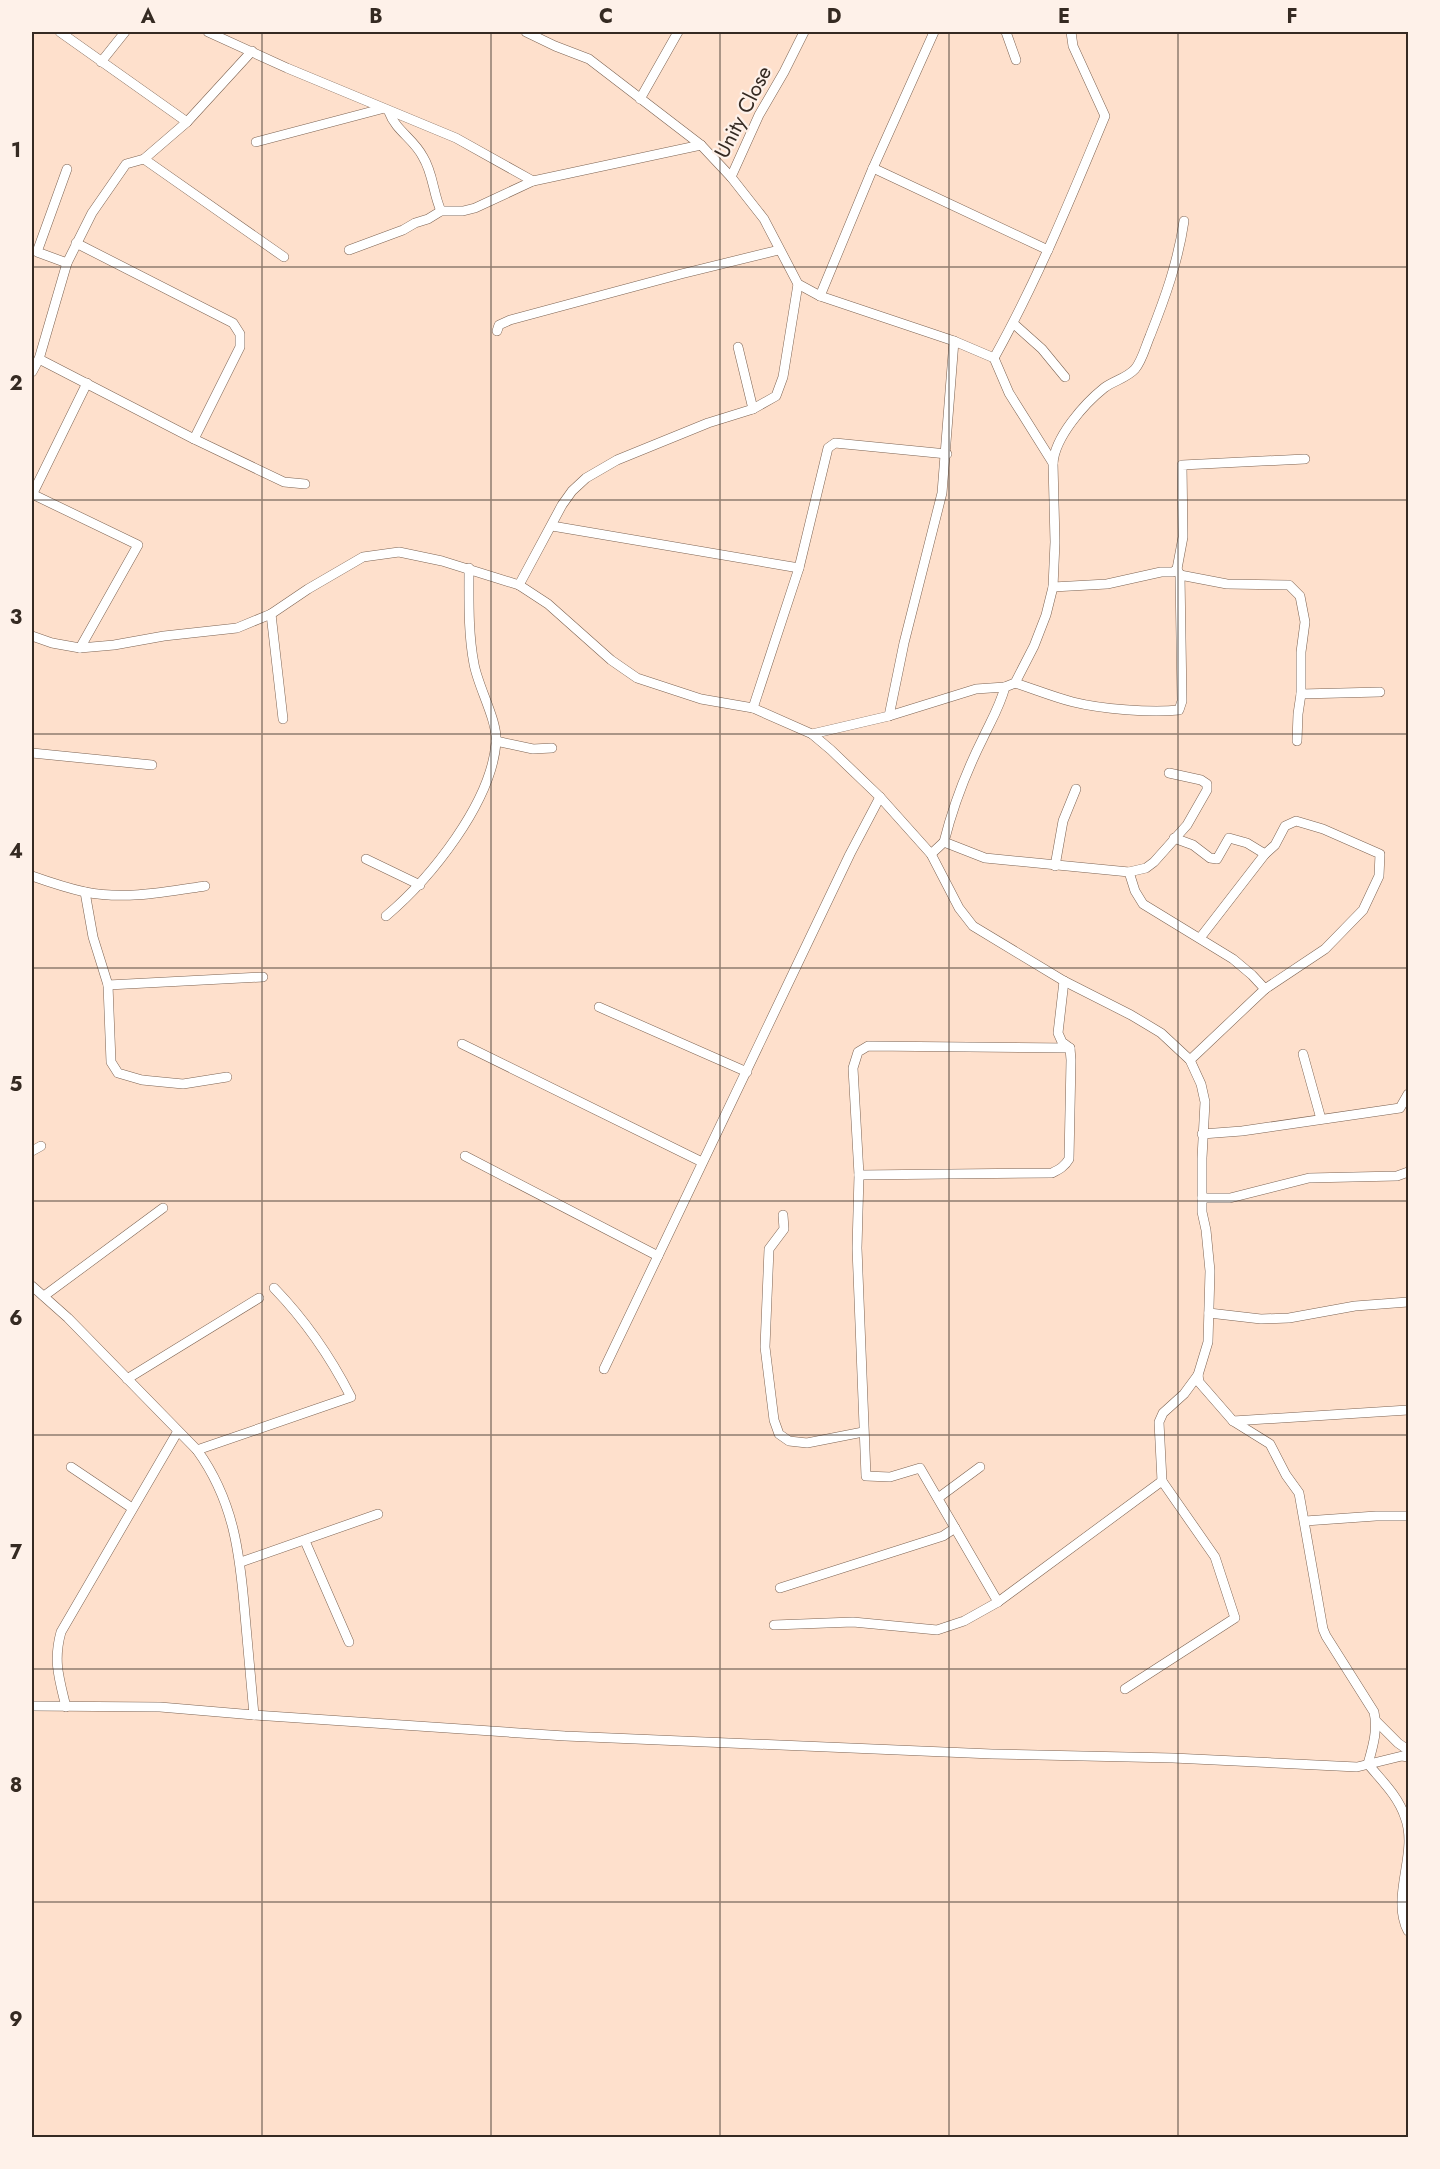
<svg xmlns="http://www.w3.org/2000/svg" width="1440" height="2169" font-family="Jost,sans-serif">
<rect width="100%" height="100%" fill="#fee0cc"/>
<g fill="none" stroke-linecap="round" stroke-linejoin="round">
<defs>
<g id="minor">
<polyline points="60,32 187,122"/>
<polyline points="208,32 287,68 456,138 533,181"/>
<path d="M526 32 555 46 589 59 701 145 731 177 764 219 798 284 820 296 954 341 994 358 1009 393 1053 463 1055 542 1053 587 1046 615 1034 646 1015 683 1005 687C1000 706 991 721 983 738 966 772 953 806 944 842"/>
<polyline points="1006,32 1016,60"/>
<polyline points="101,62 125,32"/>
<polyline points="640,99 678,32"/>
<path d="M389 112C396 131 414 139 423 157 433 173 433 193 441 211"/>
<polyline points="256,142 381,109"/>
<polyline points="144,159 284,257"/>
<polyline points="873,168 1048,250"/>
<polyline points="731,177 759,115 784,72 804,32"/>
<polyline points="76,243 233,323 240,334 240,347 194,439"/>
<polyline points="349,250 403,230 415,223 428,219 441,211 463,211 475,208 533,181 701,145"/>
<polyline points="67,263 37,252 67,169"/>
<polyline points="820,296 873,168 934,32"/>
<polyline points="1014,324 1042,349 1065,377"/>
<polyline points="497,331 499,325 510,320 681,274 779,250"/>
<polyline points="738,347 753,409"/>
<path d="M994 358C1037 281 1071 198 1105 116L1073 46 1071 32"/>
<polyline points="39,359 194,439 284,482 305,484"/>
<polyline points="32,372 39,359 67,263 92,213 126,164 144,159 187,122 252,51"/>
<path d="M1053 463C1055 437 1084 404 1104 388 1113 381 1127 378 1135 369 1142 361 1146 345 1150 336 1165 298 1178 262 1184 221"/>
<polyline points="32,494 138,545 80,648"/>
<polyline points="32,495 87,383"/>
<polyline points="552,526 799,568"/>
<polyline points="1180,575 1227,584 1289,585 1300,596 1305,622 1301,652 1301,694 1298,714 1297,741"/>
<polyline points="519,585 562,505 572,491 586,478 617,460 708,423 753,409 776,396 783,377 798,284"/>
<polyline points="1053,587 1107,584 1161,572 1173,572 1177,569"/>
<polyline points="271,614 283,719"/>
<polyline points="32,636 52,643 80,648 114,645 164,636 237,628 271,614 308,589 363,557 399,552 442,561 519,585 548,604 611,660 637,678 701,699 753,708 812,734 831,750 880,797 931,854 959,908 973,926 1064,981 1131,1015 1161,1033 1190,1060 1201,1084 1205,1102 1202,1158 1202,1212 1206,1230 1210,1271 1208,1342 1198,1375 1184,1394 1163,1413 1159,1422 1162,1481"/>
<path d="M1015 683C1034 689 1053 697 1073 702 1101 709 1150 713 1179 710L1182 701 1180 575 1177 569 1183 537 1182 465 1305 459"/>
<polyline points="1301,694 1380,692"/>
<polyline points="753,708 799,568 828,448 835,443 947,454"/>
<polyline points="889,716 904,643 942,493 954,341"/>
<polyline points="812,734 889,716 976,689 1005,687"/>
<polyline points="496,741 533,749 552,748"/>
<polyline points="32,753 152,765"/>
<polyline points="931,854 944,842 985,858 1129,872 1146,868 1154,862 1187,825 1207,790 1207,784 1201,780 1169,773"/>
<polyline points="366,859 420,885"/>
<polyline points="1055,866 1063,821 1076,789"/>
<polyline points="1129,872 1135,891 1143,904 1233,959 1252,975 1265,989 1325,949 1363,910 1379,876 1380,854 1323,829 1296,821 1285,826 1275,845 1265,854 1247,843 1229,838 1217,859 1210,858 1193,845 1174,838"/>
<path d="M32 876C49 882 67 888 85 892 125 900 165 892 205 886"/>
<polyline points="85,892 93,937 108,985 111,1062 118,1073 142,1080 183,1084 227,1077"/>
<path d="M386 916C431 878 491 803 496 743 498 721 478 687 474 664 468 633 469 600 469 568"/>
<polyline points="1200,938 1265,854"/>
<polyline points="108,985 263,977"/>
<polyline points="599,1007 747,1072"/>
<polyline points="462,1044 702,1162"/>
<polyline points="1303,1054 1321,1119"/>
<polyline points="1190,1060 1265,989"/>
<polyline points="1202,1134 1242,1131 1400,1108 1408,1094"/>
<polyline points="32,1151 41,1146"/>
<polyline points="465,1156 658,1256"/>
<path d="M859 1175 1052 1173C1060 1169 1065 1166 1069 1159L1071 1060 1070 1048 1062 1042 1058 1033 1064 981"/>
<polyline points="1202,1198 1230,1198 1309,1178 1397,1176 1408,1172"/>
<polyline points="783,1215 784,1229 769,1249 765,1347 774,1420 779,1434 789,1441 807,1443 863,1432"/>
<path d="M32 1286 68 1318 197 1450C234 1501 240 1554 245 1615 248 1648 251 1682 254 1715"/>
<polyline points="44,1296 163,1208"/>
<polyline points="1209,1313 1261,1319 1289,1318 1355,1306 1408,1302"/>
<polyline points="604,1369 850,854 880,797"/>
<path d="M1198 1375 1199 1382 1233 1421 1270 1444 1286 1475 1299 1493 1323 1629 1326 1636 1374 1712C1378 1730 1373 1746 1368 1764 1382 1781 1398 1796 1405 1817 1419 1853 1390 1896 1408 1931"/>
<polyline points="127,1379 259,1298"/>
<polyline points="1233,1421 1408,1410"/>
<path d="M197 1450 351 1397C330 1356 306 1321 274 1288"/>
<polyline points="71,1467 132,1508"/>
<polyline points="938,1498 980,1467"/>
<polyline points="1305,1521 1376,1516 1408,1516"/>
<polyline points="305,1541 349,1642"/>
<polyline points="241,1562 378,1514"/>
<polyline points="780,1588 943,1536 955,1528"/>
<polyline points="998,1602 920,1468 890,1477 866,1476 857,1248 859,1175 853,1068 858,1052 868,1046 1070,1048"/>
<polyline points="774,1625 853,1622 937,1630 964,1621 998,1602 1162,1481 1215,1557 1235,1618 1125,1689"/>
<polyline points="32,1706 160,1707 254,1715 565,1736 992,1754 1173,1758 1357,1767 1402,1756 1408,1757"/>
<path d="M66 1707C59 1678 53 1661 61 1632L178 1431"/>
<polyline points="1376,1721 1398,1743 1408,1750"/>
</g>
</defs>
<use href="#minor" stroke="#7d6352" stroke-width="10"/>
<use href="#minor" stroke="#fff" stroke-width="9"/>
</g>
<path fill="none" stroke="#352a22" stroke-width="1.5" stroke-opacity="0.55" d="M262 32V2138M491 32V2138M720 32V2138M949 32V2138M1178 32V2138M32 267H1408M32 500H1408M32 734H1408M32 968H1408M32 1201H1408M32 1435H1408M32 1669H1408M32 1902H1408"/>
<g text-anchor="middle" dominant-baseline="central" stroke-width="4.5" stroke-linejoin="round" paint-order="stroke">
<g font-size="21" fill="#352a22" stroke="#fef1e9">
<text transform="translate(743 112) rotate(-63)">Unity Close</text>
</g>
</g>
<rect width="1440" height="2169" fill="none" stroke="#fef1e9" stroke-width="66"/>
<rect x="33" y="33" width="1374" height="2103" fill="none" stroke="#352a22" stroke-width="2"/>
<g font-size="20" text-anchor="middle" font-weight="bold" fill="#352a22">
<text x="148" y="23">A</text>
<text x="376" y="23">B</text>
<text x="606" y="23">C</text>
<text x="834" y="23">D</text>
<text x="1064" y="23">E</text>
<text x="1292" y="23">F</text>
<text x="16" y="157">1</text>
<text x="16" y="390">2</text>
<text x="16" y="624">3</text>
<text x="16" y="858">4</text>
<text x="16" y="1091">5</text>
<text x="16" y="1325">6</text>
<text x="16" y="1559">7</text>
<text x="16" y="1792">8</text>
<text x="16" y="2026">9</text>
</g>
</svg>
